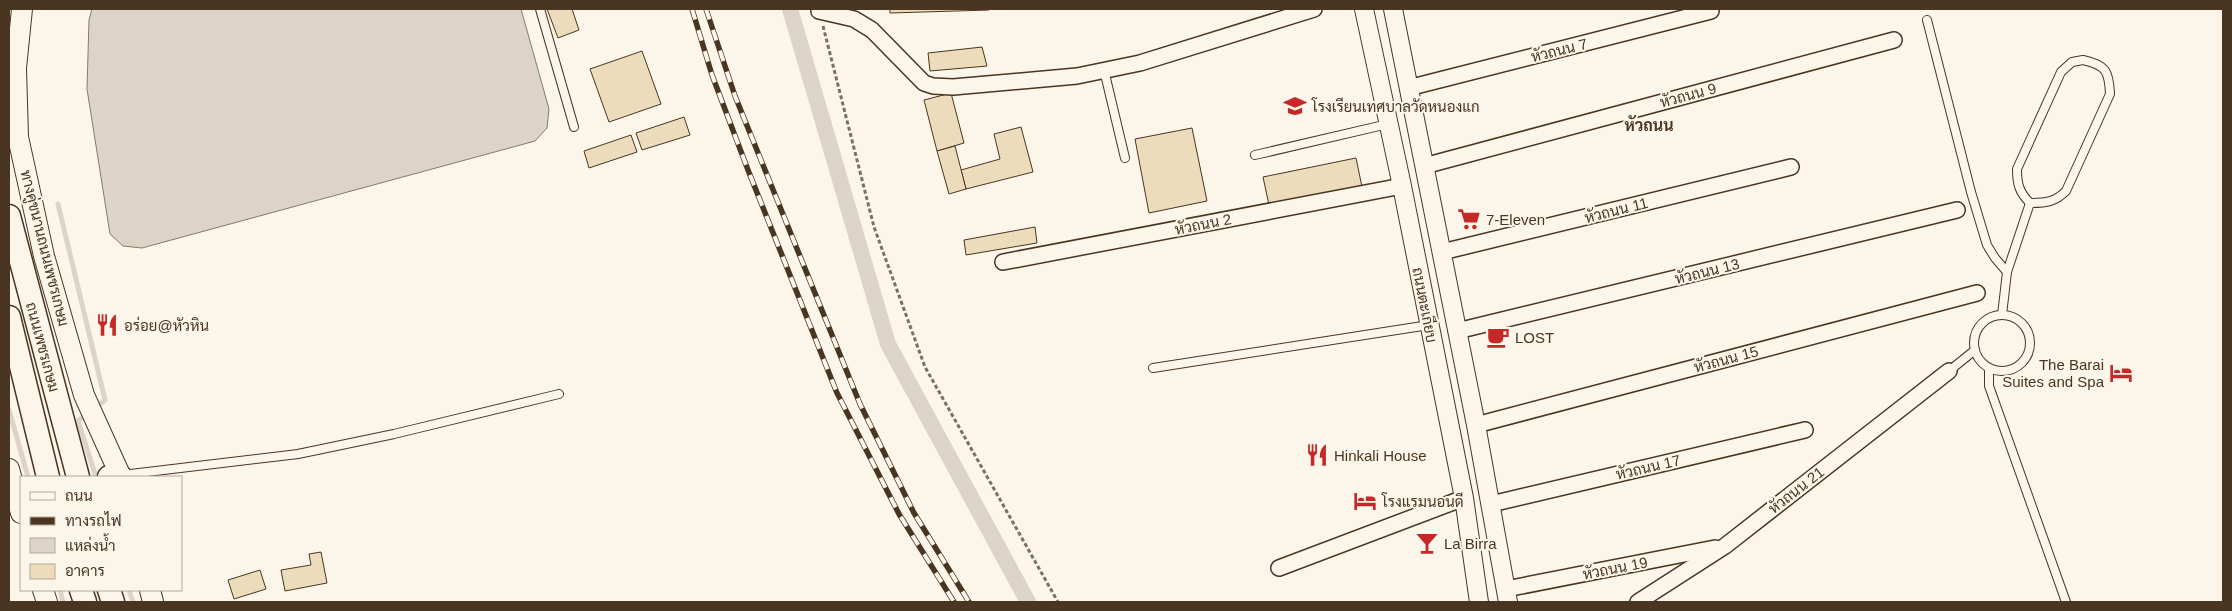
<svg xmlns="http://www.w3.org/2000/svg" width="2232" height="611" font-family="Arial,Sarabun,sans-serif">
<rect width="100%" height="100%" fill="#fbf6e9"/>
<polygon fill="#dcd4c6" stroke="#887966" points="92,9 521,9 549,109 547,128 535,141 142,248 123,246 110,234 87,89 89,20"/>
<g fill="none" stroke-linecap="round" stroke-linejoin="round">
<g stroke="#dcd4c6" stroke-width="5">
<polyline points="58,204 105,400 95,408"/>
<polyline points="9,410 28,477"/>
<polyline points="88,413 78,421 96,477"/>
<polyline points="60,590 63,602"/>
<polyline points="129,590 133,602"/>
</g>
<polyline stroke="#dcd4c6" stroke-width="16" points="790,9 888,344 1028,602"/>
</g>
<g fill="#ecdcbc" stroke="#4a3520">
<polygon points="547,9 572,9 579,30 558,38"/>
<polygon points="890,9 989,9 989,10 890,13"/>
<polygon points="982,47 987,66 930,71 928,53"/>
<polygon points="642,51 661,104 609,122 590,69"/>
<polygon points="951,93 964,143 937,151 924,100"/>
<polygon points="684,117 690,135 642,150 636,133"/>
<polygon points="1021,127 1033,172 966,189 961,170 1000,159 994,134"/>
<polygon points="1192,128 1207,201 1149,213 1135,139"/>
<polygon points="631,135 637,152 589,168 584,151"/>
<polygon points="955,146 966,189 949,194 937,151"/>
<polygon points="1356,158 1362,187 1269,205 1263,177"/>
<polygon points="1035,227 1037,243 966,255 964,240"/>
<polygon points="321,552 327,583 285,591 281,570 311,565 309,554"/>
<polygon points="260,570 266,589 234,599 228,580"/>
</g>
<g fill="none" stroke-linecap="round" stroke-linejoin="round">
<defs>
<g id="service">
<polyline points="540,9 574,127"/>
<polyline points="1927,20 1971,192 1987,245 1995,258 2007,272"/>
<path d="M2083 60C2106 65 2109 71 2110 94L2066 191C2055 202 2046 203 2030 203 2019 192 2017 184 2017 169L2061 72 2072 62Z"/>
<polyline points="1104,70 1125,158"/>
<polyline points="1255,155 1388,124"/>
<polyline points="2002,315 2007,272 2030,203"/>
<circle cx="2002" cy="343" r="28"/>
<polyline points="1153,368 1429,325"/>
<polyline points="1989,368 1989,386 2066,602"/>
<polyline points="1949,371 1975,350"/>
<polyline points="122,475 298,454 394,434 559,394"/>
</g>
<g id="minor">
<polyline points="819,9 819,11 854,19 872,30 924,83 933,86 953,87 1077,76 1140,63 1314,9"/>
<polyline points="1408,88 1711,11"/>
<polyline points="1424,166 1894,40"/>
<polyline points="1442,252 1791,167"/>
<polyline points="1003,262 1402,186"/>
<polyline points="1457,331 1957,210"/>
<polyline points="1476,425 1977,293"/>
<polyline points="1491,504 1805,430"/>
<polyline points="1279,568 1464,498"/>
<polyline points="1506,589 1715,548"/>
<polyline points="1638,602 1725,546 1949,371"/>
</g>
<g id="tertiary">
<polyline points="1364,9 1402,186 1464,498 1479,602"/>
<polyline points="1393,9 1476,425 1508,602"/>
</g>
<g id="secondary">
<polyline points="22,9 16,68 18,137 44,256 84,395 121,477"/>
<polyline points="9,469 21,513"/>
<polyline points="43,590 47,602"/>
<polyline points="150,590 153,602"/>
</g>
<g id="primary">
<polyline points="9,216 78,477"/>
<polyline points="9,317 48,477"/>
<polyline points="109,477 120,476"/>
<polyline points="81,590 85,602"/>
<polyline points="109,590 113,602"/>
</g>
</defs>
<use href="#service" stroke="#4a3520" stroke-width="10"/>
<use href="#minor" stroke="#4a3520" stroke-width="18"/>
<use href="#tertiary" stroke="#4a3520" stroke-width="20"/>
<use href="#secondary" stroke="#4a3520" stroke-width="22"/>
<use href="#primary" stroke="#4a3520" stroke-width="25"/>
<polyline stroke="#7f6f5c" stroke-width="3" stroke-dasharray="4 2.5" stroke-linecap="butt" points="823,26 874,227 925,367 1058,602"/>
<use href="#service" stroke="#fbf6e9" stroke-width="8"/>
<use href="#minor" stroke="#fbf6e9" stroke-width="15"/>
<use href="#tertiary" stroke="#fbf6e9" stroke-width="18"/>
<use href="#secondary" stroke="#fbf6e9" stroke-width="20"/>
<use href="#primary" stroke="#fbf6e9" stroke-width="22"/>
<defs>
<g id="rail">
<polyline points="692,9 712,75 748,170 837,393 899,514 954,602"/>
<polyline points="706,9 735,96 860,404 914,513 969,602"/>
</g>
</defs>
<use href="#rail" stroke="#4a3520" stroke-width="5.5"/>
<use href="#rail" stroke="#fbf6e9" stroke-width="4" stroke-dasharray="11" stroke-linecap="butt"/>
</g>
<defs>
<symbol id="school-bare" viewBox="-9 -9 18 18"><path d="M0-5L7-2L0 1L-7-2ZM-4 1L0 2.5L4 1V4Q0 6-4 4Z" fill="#c62828" stroke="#fbf6e9" stroke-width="2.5" paint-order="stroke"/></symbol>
<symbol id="supermarket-bare" viewBox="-9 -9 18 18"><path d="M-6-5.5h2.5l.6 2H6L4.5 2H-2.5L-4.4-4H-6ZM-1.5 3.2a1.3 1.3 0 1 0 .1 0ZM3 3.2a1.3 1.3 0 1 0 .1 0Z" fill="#c62828" stroke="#fbf6e9" stroke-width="2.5" paint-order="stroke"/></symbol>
<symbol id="restaurant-bare" viewBox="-9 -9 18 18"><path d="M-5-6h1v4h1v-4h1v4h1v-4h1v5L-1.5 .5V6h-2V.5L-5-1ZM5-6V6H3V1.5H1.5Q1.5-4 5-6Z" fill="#c62828" stroke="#fbf6e9" stroke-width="2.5" paint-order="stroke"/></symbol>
<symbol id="cafe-bare" viewBox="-9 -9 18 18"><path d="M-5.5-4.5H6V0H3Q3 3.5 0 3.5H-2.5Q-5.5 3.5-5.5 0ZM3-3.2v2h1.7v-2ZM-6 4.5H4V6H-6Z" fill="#c62828" stroke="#fbf6e9" stroke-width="2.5" paint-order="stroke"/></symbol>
<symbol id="hotel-bare" viewBox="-9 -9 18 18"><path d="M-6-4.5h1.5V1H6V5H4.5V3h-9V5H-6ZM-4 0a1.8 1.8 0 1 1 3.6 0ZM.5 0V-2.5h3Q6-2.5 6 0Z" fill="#c62828" stroke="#fbf6e9" stroke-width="2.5" paint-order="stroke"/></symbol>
<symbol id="bar-bare" viewBox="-9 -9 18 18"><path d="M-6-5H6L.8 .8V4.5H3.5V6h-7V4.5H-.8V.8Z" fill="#c62828" stroke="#fbf6e9" stroke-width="2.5" paint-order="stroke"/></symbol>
</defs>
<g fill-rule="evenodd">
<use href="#school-bare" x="1279" y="90" width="32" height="32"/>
<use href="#supermarket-bare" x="1453" y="203" width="32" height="32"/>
<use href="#restaurant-bare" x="91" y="309" width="32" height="32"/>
<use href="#cafe-bare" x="1482" y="321" width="32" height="32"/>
<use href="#hotel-bare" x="2105" y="357" width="32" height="32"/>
<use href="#restaurant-bare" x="1301" y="439" width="32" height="32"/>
<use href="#hotel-bare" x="1349" y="485" width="32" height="32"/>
<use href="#bar-bare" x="1411" y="527" width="32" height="32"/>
</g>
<g text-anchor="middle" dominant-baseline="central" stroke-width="4" stroke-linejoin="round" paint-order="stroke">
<g font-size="15" fill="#4a3520" stroke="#fbf6e9">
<text transform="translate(1559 50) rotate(-14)">หัวถนน 7</text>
<text transform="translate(1688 95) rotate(-15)">หัวถนน 9</text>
<text transform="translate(1616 210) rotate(-14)">หัวถนน 11</text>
<text transform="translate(1203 224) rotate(-11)">หัวถนน 2</text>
<text transform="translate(45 248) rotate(76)">ทางคู่ขนานถนนเพชรเกษม</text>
<text transform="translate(1707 271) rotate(-14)">หัวถนน 13</text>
<text transform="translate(1425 305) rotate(79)">ถนนตะเกียบ</text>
<text transform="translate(43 347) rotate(75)">ถนนเพชรเกษม</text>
<text transform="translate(1726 359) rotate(-15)">หัวถนน 15</text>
<text transform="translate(1648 467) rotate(-13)">หัวถนน 17</text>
<text transform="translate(1796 490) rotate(-38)">หัวถนน 21</text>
<text transform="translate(1615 568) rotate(-11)">หัวถนน 19</text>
</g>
<g font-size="15" fill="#4a3520" stroke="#fbf6e9" text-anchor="start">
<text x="1312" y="106">โรงเรียนเทศบาลวัดหนองแก</text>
<text x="1486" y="219">7-Eleven</text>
<text x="124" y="325">อร่อย@หัวหิน</text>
<text x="1515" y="337">LOST</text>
<text x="2104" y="364" text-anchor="end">The Barai<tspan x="2104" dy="17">Suites and Spa</tspan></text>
<text x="1334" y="455">Hinkali House</text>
<text x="1382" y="501">โรงแรมนอนดี</text>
<text x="1444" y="543">La Birra</text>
</g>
<g font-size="16" font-weight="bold" fill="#4a3520" stroke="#fbf6e9">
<text x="1649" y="125">หัวถนน</text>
</g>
</g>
<rect width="2232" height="611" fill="none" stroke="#4a3520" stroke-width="20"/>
<rect x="20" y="476" width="162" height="115" fill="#fbf6e9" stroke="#b4a999"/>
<rect x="30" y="492" width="25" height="8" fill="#fbf6e9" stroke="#b4a999"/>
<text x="65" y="501" font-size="15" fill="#4a3520">ถนน</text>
<rect x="30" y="517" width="25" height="8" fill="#4a3520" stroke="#b4a999"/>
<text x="65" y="526" font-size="15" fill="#4a3520">ทางรถไฟ</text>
<rect x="30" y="538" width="25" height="15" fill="#dcd4c6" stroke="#b4a999"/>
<text x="65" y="551" font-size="15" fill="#4a3520">แหล่งน้ำ</text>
<rect x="30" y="564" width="25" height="15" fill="#ecdcbc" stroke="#b4a999"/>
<text x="65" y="576" font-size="15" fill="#4a3520">อาคาร</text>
</svg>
